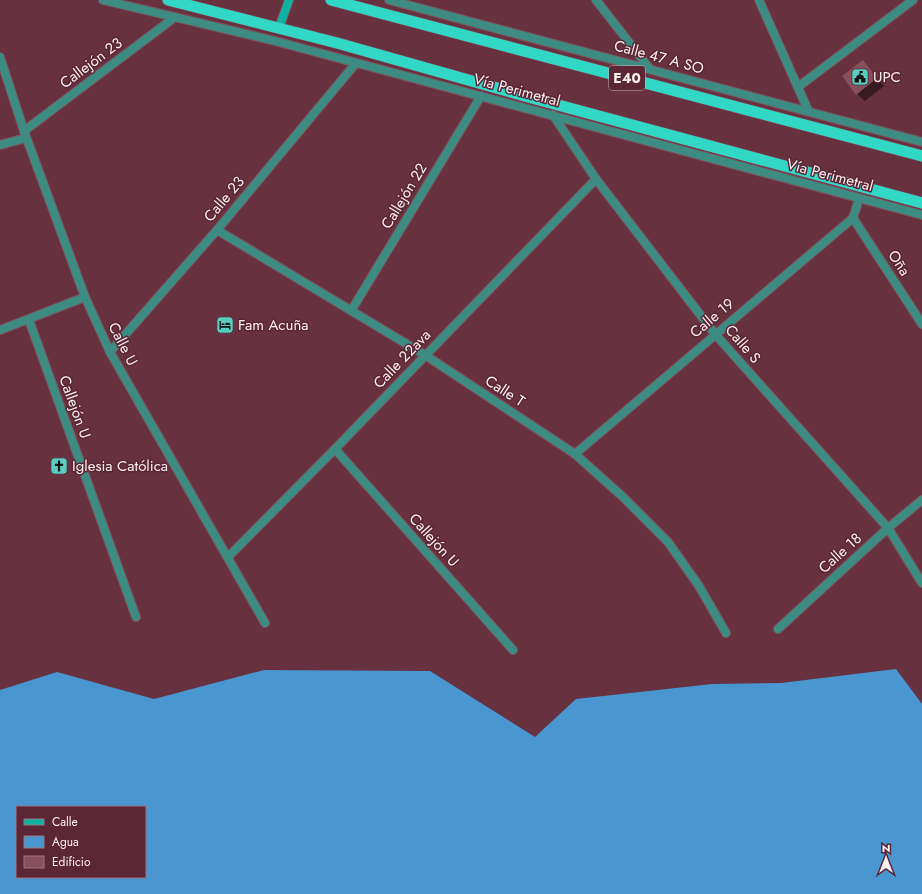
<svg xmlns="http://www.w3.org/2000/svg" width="922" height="894" font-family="Jost,sans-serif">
<rect width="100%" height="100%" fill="#673140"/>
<path fill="#4996d1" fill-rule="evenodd" d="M896 669 922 704V894H0V690L57 672 154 699 264 670 430 671 535 737 576 699 712 684 781 683ZM17 807H145V877H17Z"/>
<polygon fill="#0007" points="863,61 884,86 865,101 857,94"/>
<polygon fill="#884f5d" points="863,60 877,78 856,95 842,76"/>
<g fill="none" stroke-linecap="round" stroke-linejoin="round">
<defs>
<g id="minor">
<polyline points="103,0 275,41 922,215"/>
<polyline points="389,0 922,142"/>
<polyline points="596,0 649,68"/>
<polyline points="759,0 808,110"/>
<polyline points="0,57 24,131 85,297 110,352 265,623"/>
<polyline points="798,87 913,0"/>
<polyline points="553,115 596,179 715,334 888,528 922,583"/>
<polyline points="24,131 175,17"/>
<polyline points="0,145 26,138"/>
<polyline points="853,218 922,324"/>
<polyline points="217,230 425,355 575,454 623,497 668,542 699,586 726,633"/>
<polyline points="351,311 481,96"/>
<polyline points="29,320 136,617"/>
<polyline points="0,330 85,297"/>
<polyline points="110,352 217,230 356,63"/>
<polyline points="335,449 513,650"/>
<polyline points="575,454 853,218 859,199"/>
<polyline points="228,557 335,449 596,179"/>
<polyline points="778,629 888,528 922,500"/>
</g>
<polyline id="secondary" points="279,28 289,0"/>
<g id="trunk">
<polyline points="168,0 337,43 532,98 922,203"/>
<polyline points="331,0 922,156"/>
</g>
</defs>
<use href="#minor" stroke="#7f4f5c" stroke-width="10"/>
<use href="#secondary" stroke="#7f4f5c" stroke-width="10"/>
<use href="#trunk" stroke="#7f4f5c" stroke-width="12"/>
<use href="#minor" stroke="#3c8c82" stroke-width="8"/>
<use href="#secondary" stroke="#0db2a3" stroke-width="8"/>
<use href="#trunk" stroke="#32d8c6" stroke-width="11"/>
</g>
<defs>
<symbol id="civic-square" viewBox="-11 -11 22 22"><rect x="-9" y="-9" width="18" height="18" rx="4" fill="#58cebf" stroke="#5b2635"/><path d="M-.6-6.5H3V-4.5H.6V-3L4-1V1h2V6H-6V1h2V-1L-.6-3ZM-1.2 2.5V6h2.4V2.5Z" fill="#111"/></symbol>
<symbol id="hotel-square" viewBox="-11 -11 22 22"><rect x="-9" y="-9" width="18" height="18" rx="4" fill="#58cebf" stroke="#5b2635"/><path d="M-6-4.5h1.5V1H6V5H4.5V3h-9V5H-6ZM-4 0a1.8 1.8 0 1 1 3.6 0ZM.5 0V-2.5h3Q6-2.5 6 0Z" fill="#111"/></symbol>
<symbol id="church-square" viewBox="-11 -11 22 22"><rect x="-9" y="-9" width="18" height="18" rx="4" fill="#58cebf" stroke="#5b2635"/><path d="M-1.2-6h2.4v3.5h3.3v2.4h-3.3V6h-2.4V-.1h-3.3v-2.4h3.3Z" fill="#111"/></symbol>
</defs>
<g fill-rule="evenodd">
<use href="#civic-square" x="850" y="67" width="20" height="20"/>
<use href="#hotel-square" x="215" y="315" width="20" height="20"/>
<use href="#church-square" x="49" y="456" width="20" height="20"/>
</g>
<g text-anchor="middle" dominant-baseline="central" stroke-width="3" stroke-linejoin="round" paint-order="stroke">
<rect fill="#5b2635" stroke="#cdb3b9" stroke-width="1" x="609" y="66" width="36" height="24" rx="3"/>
<g font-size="14" font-weight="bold" fill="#feeff2">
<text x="627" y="78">E40</text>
</g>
<g font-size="15" fill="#feeff2" stroke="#5b2635">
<text transform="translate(659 57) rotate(15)">Calle 47 A SO</text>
<text transform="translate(91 63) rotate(-37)">Callejón 23</text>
<text transform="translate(517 90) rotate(15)">Vía Perimetral</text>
<text transform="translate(830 175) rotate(15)">Vía Perimetral</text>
<text transform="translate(404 196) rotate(-59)">Callejón 22</text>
<text transform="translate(224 199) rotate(-50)">Calle 23</text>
<text transform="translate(899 263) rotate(57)">Oña</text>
<text transform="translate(712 318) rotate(-40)">Calle 19</text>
<text transform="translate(123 344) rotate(63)">Calle U</text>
<text transform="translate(743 344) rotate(49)">Calle S</text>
<text transform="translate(402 359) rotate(-46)">Calle 22ava</text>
<text transform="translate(505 391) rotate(33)">Calle T</text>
<text transform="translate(75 407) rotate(70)">Callejón U</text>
<text transform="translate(434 540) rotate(48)">Callejón U</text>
<text transform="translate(840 553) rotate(-42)">Calle 18</text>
</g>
<g font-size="15" fill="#feeff2" stroke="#5b2635" text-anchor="start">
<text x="873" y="77">UPC</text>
<text x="238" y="325">Fam Acuña</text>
<text x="72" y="466">Iglesia Católica</text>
</g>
</g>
<rect x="16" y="806" width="130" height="72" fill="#5b2635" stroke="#9c7681"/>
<rect x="24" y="819" width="20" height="6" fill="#0db2a3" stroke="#9c7681"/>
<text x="52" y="826" font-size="12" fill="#feeff2">Calle</text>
<rect x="24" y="836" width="20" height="12" fill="#4996d1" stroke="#9c7681"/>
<text x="52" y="846" font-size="12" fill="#feeff2">Agua</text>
<rect x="24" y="856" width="20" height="12" fill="#884f5d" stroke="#9c7681"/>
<text x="52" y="866" font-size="12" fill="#feeff2">Edificio</text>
<g transform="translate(886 858)" stroke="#5b2635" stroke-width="3" paint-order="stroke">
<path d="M0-3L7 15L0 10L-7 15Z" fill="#feeff2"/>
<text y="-6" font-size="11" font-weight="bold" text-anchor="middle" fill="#feeff2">N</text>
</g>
</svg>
